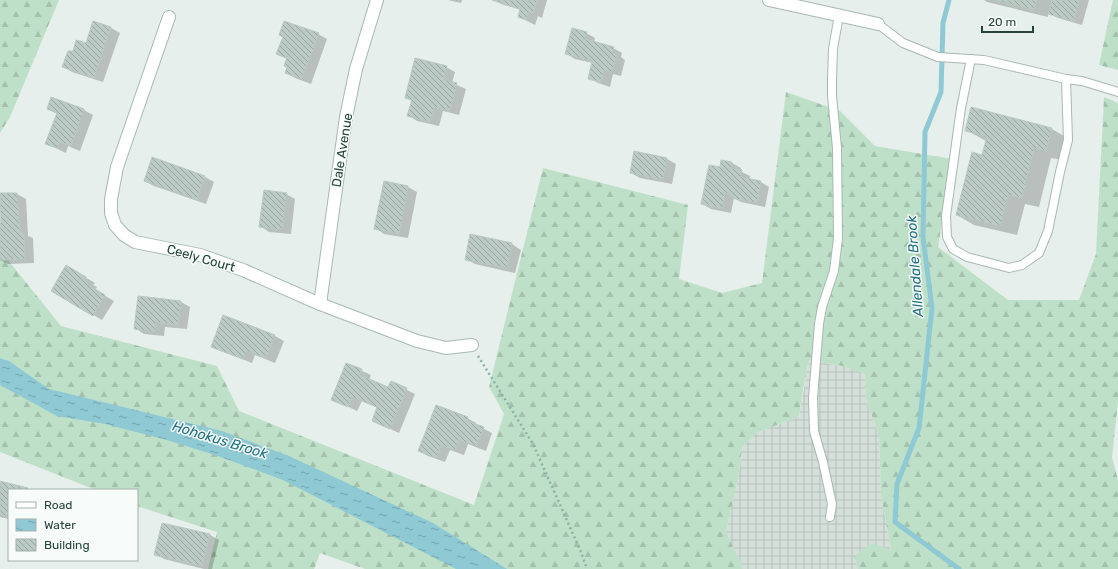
<svg xmlns="http://www.w3.org/2000/svg" width="1118" height="569" font-family="Rubik,sans-serif">
<defs>
<pattern id="industrial-grid" width="8" height="8" patternUnits="userSpaceOnUse"><rect width="8" height="8" fill="#d4dfda"/><path d="M0 4h8M4 0v8" fill="none" stroke="#b6c1bc"/></pattern>
<pattern id="forest-firs" width="22" height="20" patternUnits="userSpaceOnUse"><rect width="22" height="20" fill="#bfe0c8"/><path d="M5 1l3.5 6h-7zM16 11l3.5 6h-7z" fill="#a4c1ad"/></pattern>
<pattern id="water-ripples" width="26" height="14" patternUnits="userSpaceOnUse"><rect width="26" height="14" fill="#8ec9d4"/><path d="M2 4q2-2 4 0t4 0M15 11q2-2 4 0t4 0" fill="none" stroke="#74a5ad"/></pattern>
<pattern id="building-back-hatch" width="6" height="6" patternUnits="userSpaceOnUse"><rect width="6" height="6" fill="#bbcac4"/><path d="M-1 5l2 2M0 0l6 6M5-1l2 2" fill="none" stroke="#98a6a0"/></pattern>
</defs>
<rect width="100%" height="100%" fill="#e6efeb"/>
<polygon fill="url(#industrial-grid)" points="809,360 842,366 865,373 866,399 879,436 881,495 891,551 854,556 858,569 743,569 726,531 738,479 742,448 756,433 799,416"/>
<g fill="url(#forest-firs)">
<polygon points="0,0 59,0 10,117 0,133"/>
<polygon points="1113,0 1118,0 1118,70 1099,65"/>
<polygon points="786,92 840,111 875,146 952,159 938,247 1008,300 1079,300 1096,254 1104,97 1118,103 1118,402 1112,457 1118,480 1118,569 858,569 854,556 872,543 891,550 881,495 879,436 866,399 865,374 842,366 809,360 803,390 799,416 756,433 742,448 738,479 726,531 743,569 365,569 320,553 314,569 208,569 217,532 137,506 137,490 96,490 0,452 0,253 4,255 61,326 217,366 239,411 474,505 504,414 489,387 543,168 688,205 679,279 722,293 762,283"/>
</g>
<polygon fill="url(#water-ripples)" points="0,358 9,361 49,389 222,431 289,456 433,523 507,569 456,569 283,480 215,455 163,439 105,424 57,416 0,385"/>
<g fill="#0003">
<polygon points="448,0 462,0 461,3"/>
<polygon points="494,0 547,0 542,18 538,16 535,25 519,17 521,10 501,4"/>
<polygon points="984,0 1089,0 1082,25 1058,18 1048,13 1048,17 987,2"/>
<polygon points="94,22 111,28 120,33 103,82 72,72 64,67 73,52 87,44"/>
<polygon points="586,33 595,38 594,42 613,48 622,53 621,57 625,60 621,76 613,74 610,87 598,83 589,78 593,63 575,59 567,54"/>
<polygon points="318,34 327,39 311,84 295,78 286,73 288,67 287,59 277,54 284,37"/>
<polygon points="446,67 455,72 452,83 466,89 459,115 443,111 439,126 417,121 409,116 412,101 406,97"/>
<polygon points="52,99 84,110 93,115 80,151 68,146 66,153 47,144 57,114 48,109"/>
<polygon points="972,108 1052,129 1069,139 1063,160 1051,158 1039,207 1025,204 1017,235 974,225 957,215 983,156 986,141 966,130"/>
<polygon points="635,152 667,159 676,164 672,184 640,178 631,173"/>
<polygon points="153,158 205,177 214,182 206,204 154,186 145,181"/>
<polygon points="732,163 741,168 740,171 750,176 749,180 761,182 769,187 765,207 741,202 734,198 731,213 711,209 702,204 721,168"/>
<polygon points="384,182 408,187 417,192 408,238 384,234 375,228"/>
<polygon points="17,194 26,199 28,236 33,238 34,263 8,264 0,260 0,224 2,224"/>
<polygon points="286,194 295,199 291,234 269,232 260,226"/>
<polygon points="471,236 512,244 521,250 515,273 475,264 466,259"/>
<polygon points="66,266 95,283 93,285 97,287 95,290 114,301 102,320 52,291"/>
<polygon points="181,302 190,307 187,329 165,327 164,336 144,334 135,328"/>
<polygon points="224,316 275,336 284,341 275,363 255,355 252,363 221,351 212,346"/>
<polygon points="347,364 371,375 369,380 389,388 391,382 415,394 399,433 373,421 378,408 362,401 357,411 332,399"/>
<polygon points="467,418 476,423 476,425 492,433 486,451 468,444 464,455 450,450 445,462 428,456 419,451"/>
<polygon points="0,482 30,490 9,490 9,519 0,517"/>
<polygon points="163,524 210,535 219,540 212,569 204,569 164,559 155,554"/>
</g>
<g fill="none" stroke-linecap="round" stroke-linejoin="round">
<polyline stroke="#8ec9d4" stroke-width="5" points="949,0 943,23 941,92 925,132 923,237 932,308 919,428 897,484 895,522 959,569"/>
</g>
<g fill="url(#building-back-hatch)" stroke="#b8c9c2">
<polygon points="492,0 537,0 533,13 529,12 526,20 518,17 520,9"/>
<polygon points="994,0 1037,0 1034,10"/>
<polygon points="1052,0 1079,0 1074,21 1048,14"/>
<polygon points="93,21 111,27 94,78 62,67 68,51 73,51 76,40 86,43"/>
<polygon points="284,21 319,33 302,79 285,73 287,67 284,66 287,58 276,54 283,37 279,35"/>
<polygon points="572,28 587,32 585,39 614,47 612,53 617,54 612,72 604,70 601,82 588,79 592,61 565,54"/>
<polygon points="415,58 447,66 443,79 457,83 450,111 434,107 430,122 407,116 412,100 405,98"/>
<polygon points="51,97 84,109 71,146 59,142 57,148 45,144 57,113 47,109"/>
<polygon points="971,107 1052,128 1046,151 1034,148 1022,198 1008,195 1000,226 956,215 972,152 982,155 987,136 965,131"/>
<polygon points="634,151 667,158 663,180 630,173"/>
<polygon points="152,157 205,176 197,200 144,181"/>
<polygon points="721,160 732,162 731,168 742,170 740,177 761,181 757,203 731,198 731,194 725,193 723,208 701,204 709,165 720,167"/>
<polygon points="384,181 408,186 399,234 374,229"/>
<polygon points="264,190 287,193 282,230 259,227"/>
<polygon points="0,193 17,193 20,232 24,232 25,259 0,260 0,223 1,223"/>
<polygon points="470,234 512,243 507,268 465,260"/>
<polygon points="66,265 86,277 85,280 88,282 87,284 105,295 93,316 51,291"/>
<polygon points="138,296 181,301 178,325 156,322 155,332 134,329"/>
<polygon points="223,315 275,335 266,358 246,351 243,359 211,347"/>
<polygon points="346,363 362,369 360,375 388,387 391,381 407,388 390,429 372,421 377,407 352,397 348,407 331,400"/>
<polygon points="436,405 468,417 467,421 484,427 476,446 459,440 455,450 441,445 436,458 418,451"/>
<polygon points="0,481 28,488 27,490 9,490 9,517 0,514"/>
<polygon points="162,523 210,534 202,566 154,555"/>
</g>
<g fill="none" stroke-linecap="round" stroke-linejoin="round">
<defs>
<g id="service">
<polyline points="878,24 903,43 938,57 984,60 1066,79 1082,81 1118,92"/>
<polyline points="971,59 961,108 946,216 947,237 953,249 967,257 1009,268 1022,265 1039,253 1048,231 1060,172 1068,140 1066,79"/>
<polyline points="830,517 832,504 823,462 814,431 813,398 819,324 822,307 834,271 838,238 837,148 832,96 832,79 833,49 839,15"/>
</g>
<g id="minor">
<polyline points="769,0 878,24"/>
<polyline points="169,17 117,167 111,199 111,213 115,225 124,235 135,242 200,255 243,270 320,304 417,341 446,348 472,345"/>
<polyline points="320,304 346,117 356,69 377,0"/>
</g>
</defs>
<use href="#service" stroke="#a8b8b2" stroke-width="10"/>
<use href="#minor" stroke="#a8b8b2" stroke-width="14"/>
<polyline stroke="#86b3a5" stroke-width="2.5" stroke-dasharray="2 3" stroke-linecap="butt" points="478,356 533,444 581,552 587,569"/>
<use href="#service" stroke="#fff" stroke-width="8"/>
<use href="#minor" stroke="#fff" stroke-width="12"/>
</g>
<g text-anchor="middle" dominant-baseline="central" stroke-width="3" stroke-linejoin="round" paint-order="stroke">
<g font-size="13" fill="#24423a" stroke="#f7fbf9">
<text transform="translate(342 150) rotate(-81)">Dale Avenue</text>
<text transform="translate(201 258) rotate(16)">Ceely Court</text>
</g>
<g font-size="14" font-style="italic" fill="#1c6f80" stroke="#f7fbf9">
<text transform="translate(915 266) rotate(-94)">Allendale Brook</text>
<text transform="translate(220 440) rotate(17)">Hohokus Brook</text>
</g>
</g>
<rect x="8" y="489" width="130" height="72" fill="#f7fbf9" stroke="#a3b1ad"/>
<rect x="16" y="502" width="20" height="6" fill="#ffffff" stroke="#a3b1ad"/>
<text x="44" y="509" font-size="12" fill="#24423a">Road</text>
<rect x="16" y="519" width="20" height="12" fill="url(#water-ripples)" stroke="#a3b1ad"/>
<text x="44" y="529" font-size="12" fill="#24423a">Water</text>
<rect x="16" y="539" width="20" height="12" fill="url(#building-back-hatch)" stroke="#a3b1ad"/>
<text x="44" y="549" font-size="12" fill="#24423a">Building</text>
<path d="M982 26v6h51v-6" fill="none" stroke="#24423a" stroke-width="2"/>
<text x="988" y="26" font-size="12" fill="#24423a" stroke="#f7fbf9" stroke-width="3" paint-order="stroke">20 m</text>
</svg>
